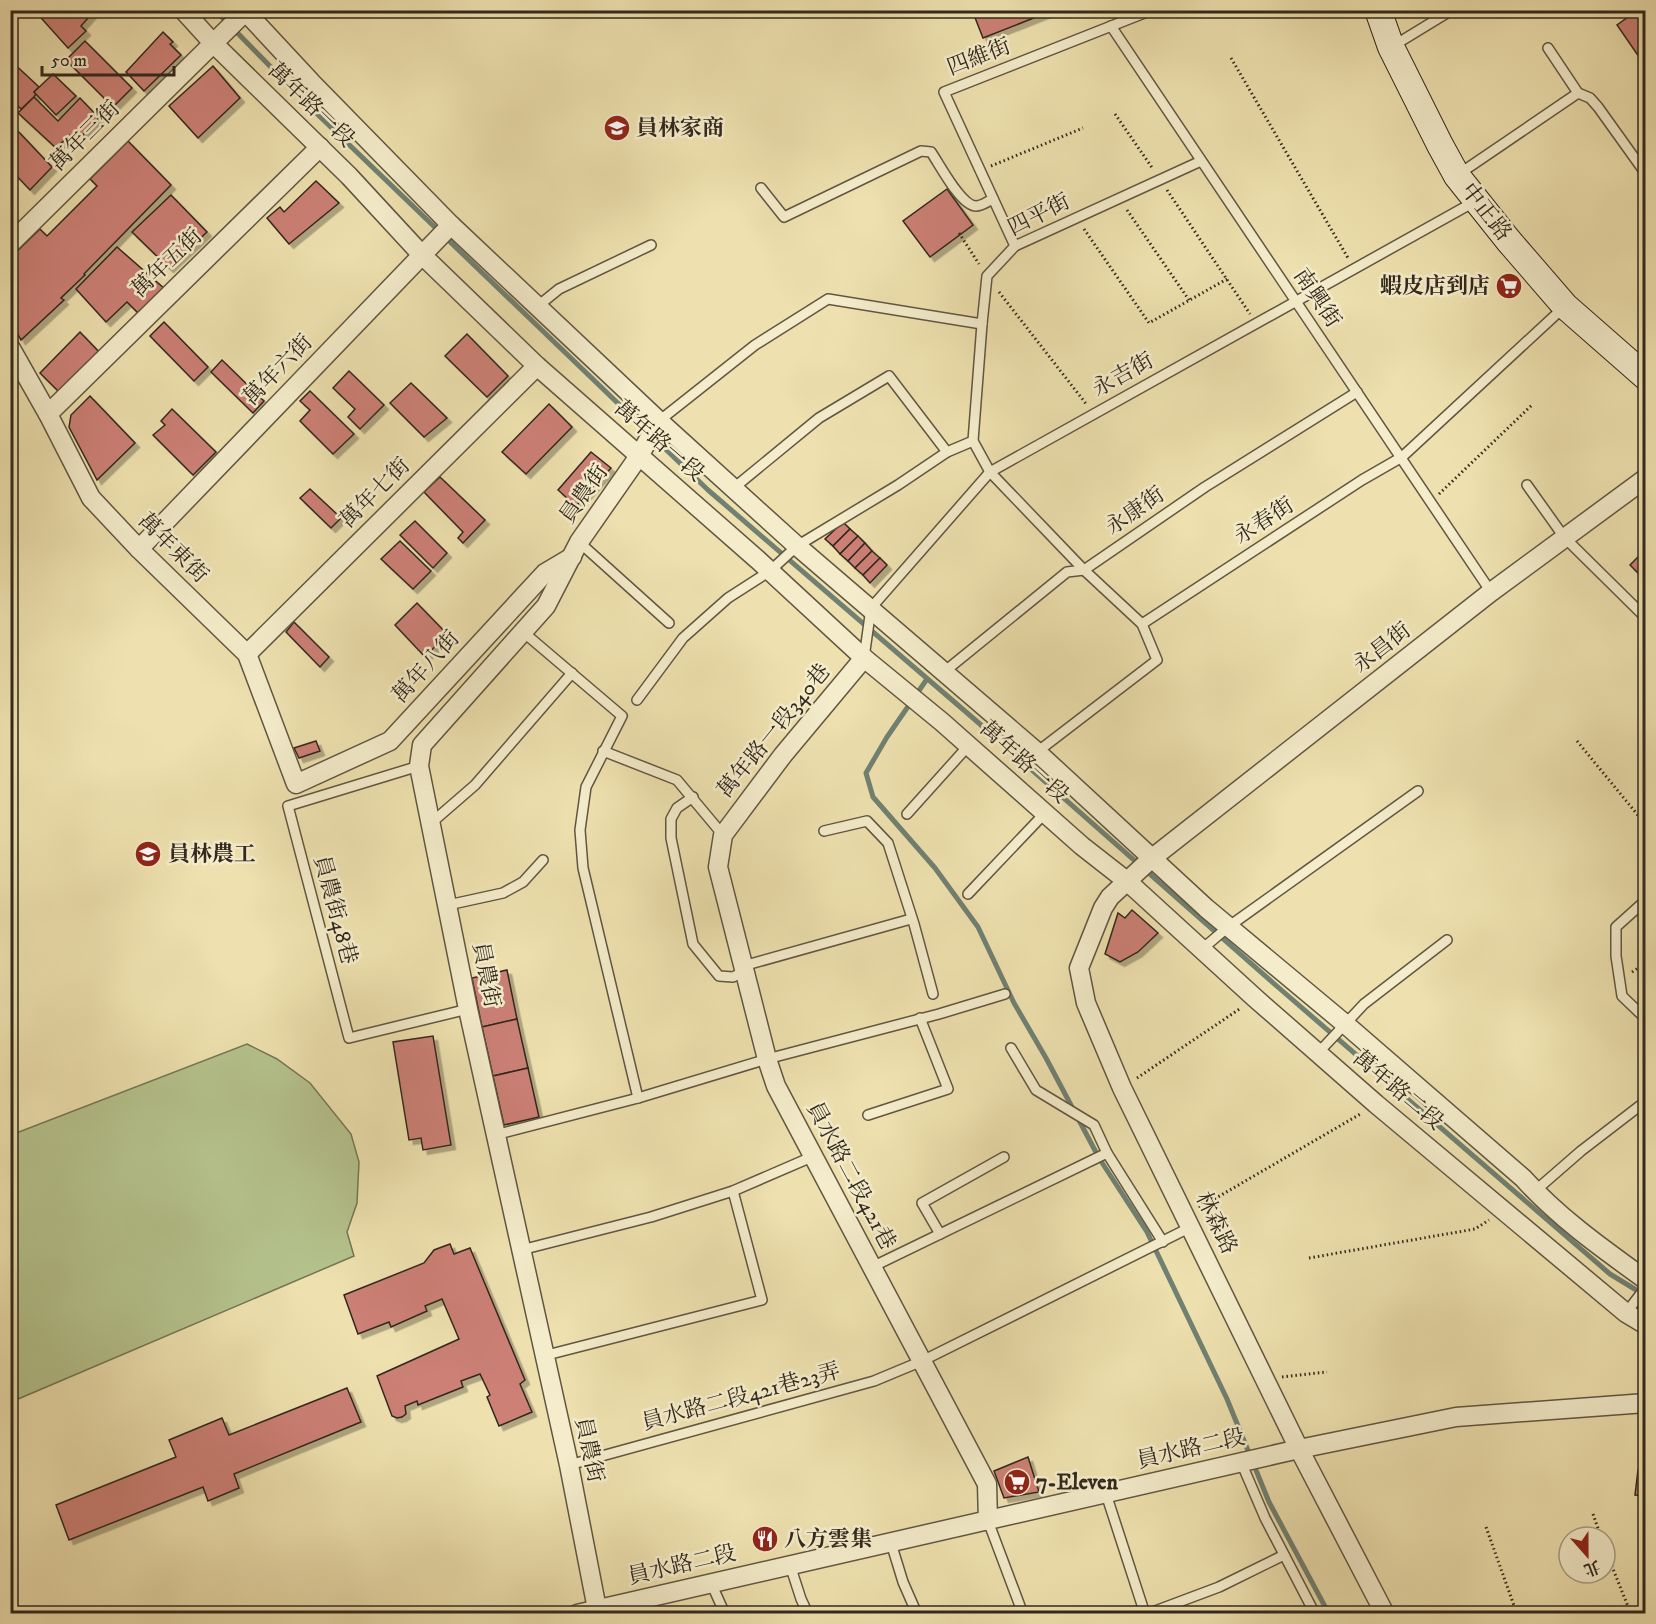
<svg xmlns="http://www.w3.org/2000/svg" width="1656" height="1624" font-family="'IM FELL DW Pica','Noto Serif TC',serif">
<defs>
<filter id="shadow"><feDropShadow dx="4.5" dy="4.5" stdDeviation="0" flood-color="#0004"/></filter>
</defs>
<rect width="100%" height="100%" fill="#eee1af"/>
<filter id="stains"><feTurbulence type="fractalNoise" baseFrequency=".00333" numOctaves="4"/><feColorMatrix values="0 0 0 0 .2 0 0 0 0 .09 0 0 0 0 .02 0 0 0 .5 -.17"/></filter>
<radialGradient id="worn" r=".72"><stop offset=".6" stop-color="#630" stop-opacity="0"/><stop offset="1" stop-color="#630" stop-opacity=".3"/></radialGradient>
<polygon fill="#b5c38d" stroke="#747655" stroke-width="1.5" points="247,1044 277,1059 310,1083 351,1134 359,1162 357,1203 347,1232 354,1256 11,1402 11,1135"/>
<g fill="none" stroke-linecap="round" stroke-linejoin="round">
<g stroke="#708173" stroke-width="5">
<polyline points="215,10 312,109 708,490 973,718 1279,988 1610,1274 1646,1296"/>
<polyline points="927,679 887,737 866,773 873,797 935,868 978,927 1014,1003 1046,1058 1099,1158 1147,1232 1227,1399 1269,1502 1329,1614"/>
</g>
</g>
<g fill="#cc8076" stroke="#32281d" stroke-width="1.5" filter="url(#shadow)">
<polygon points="34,10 95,10 81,26 86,31 68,48"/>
<polygon points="972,10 1054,10 983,38"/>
<polygon points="1638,10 1646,10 1646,67 1617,25"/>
<polygon points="163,32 173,42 170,44 181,55 144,91 126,72"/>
<polygon points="85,41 132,88 113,107 66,60"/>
<polygon points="10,60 39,87 34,92 36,94 34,97 21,109 10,98"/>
<polygon points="213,66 240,98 198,138 169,106"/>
<polygon points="53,74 76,96 56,115 34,92"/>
<polygon points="34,97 58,121 80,98 99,118 76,142 70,135 56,148 18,113"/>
<polygon points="16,129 52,167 30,190 10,169 10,134"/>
<polygon points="128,141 171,185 84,274 85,275 61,298 64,300 21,340 10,321 10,258 40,229 47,236 97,186 90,179"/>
<polygon points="316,181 339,203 289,244 267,218 280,207 284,212"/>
<polygon points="947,189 973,225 930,257 903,221"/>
<polygon points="171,195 207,232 169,268 132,232"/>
<polygon points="117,247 166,290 140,315 127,302 106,322 76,289"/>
<polygon points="164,322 208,367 194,381 150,336"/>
<polygon points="80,332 101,354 61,394 40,373"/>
<polygon points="467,334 508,376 487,397 445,356"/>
<polygon points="222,360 264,401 253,413 211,372"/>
<polygon points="349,371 384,405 360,429 348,417 355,409 333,388"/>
<polygon points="411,383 447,418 424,437 390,403"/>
<polygon points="310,391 354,434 333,454 300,421 310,410 300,401"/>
<polygon points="90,396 135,443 97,480 69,427 71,415"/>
<polygon points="549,404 572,427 526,474 502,452"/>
<polygon points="172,409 216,452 193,475 153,435 165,425 161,421"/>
<polygon points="591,452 611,468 576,506 558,490"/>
<polygon points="440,477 485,520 463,543 458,538 463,532 424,492"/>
<polygon points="310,489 341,518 331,528 300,498"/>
<polygon points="415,521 447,553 433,568 400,535"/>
<polygon points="843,522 850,529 833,546 825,539"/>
<polygon points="850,529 858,536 840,554 833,546"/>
<polygon points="858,536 865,543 848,561 840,554"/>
<polygon points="400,541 431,571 413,589 381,559"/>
<polygon points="865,543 872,551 855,568 848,561"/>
<polygon points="1646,549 1646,581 1630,565"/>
<polygon points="872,551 880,558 863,575 855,568"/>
<polygon points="880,558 887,565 870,583 863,575"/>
<polygon points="417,603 447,634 425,657 395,625"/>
<polygon points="294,622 329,657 320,667 286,632"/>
<polygon points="316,741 320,751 299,758 294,748"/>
<polygon points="1132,910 1158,933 1138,952 1120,962 1105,954 1118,913 1125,918"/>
<polygon points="507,970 517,1019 482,1027 472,978"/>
<polygon points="517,1019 528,1068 493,1076 482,1027"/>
<polygon points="433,1036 451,1145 423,1150 421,1138 409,1140 393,1042"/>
<polygon points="528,1068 539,1117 504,1125 493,1076"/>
<polygon points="450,1244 454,1254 470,1248 525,1380 520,1384 532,1412 499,1426 487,1397 490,1395 480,1374 461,1381 463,1387 418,1405 417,1401 405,1406 406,1414 402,1417 397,1418 392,1416 377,1376 459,1339 442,1299 425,1306 427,1311 391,1327 389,1322 358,1334 344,1295 424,1263 434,1250"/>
<polygon points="347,1388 361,1422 234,1474 239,1488 208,1501 203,1487 69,1540 56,1505 176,1457 169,1440 222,1418 229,1435"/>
<polygon points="1028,1457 1039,1492 1004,1498 994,1471"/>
<polygon points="1638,1470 1646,1471 1646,1496 1635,1495"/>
</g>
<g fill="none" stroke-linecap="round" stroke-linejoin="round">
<defs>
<g id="lane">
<polyline points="1111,26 1491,592"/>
<polyline points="1393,46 1452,10"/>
<polyline points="1578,93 1590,98 1598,107 1646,174"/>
<polyline points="1459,174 1578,93 1548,48"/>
<path d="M761 188 784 217 921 151 931 152C940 165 961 206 976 206 982 206 988 201 993 199"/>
<polyline points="1015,246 944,92 1152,10"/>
<polyline points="538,306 559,289 651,245"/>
<polyline points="659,421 755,345 828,299 982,324"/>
<polyline points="1527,485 1564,537 1646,618"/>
<polyline points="735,487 819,418 889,376 947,452"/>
<polyline points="579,542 669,623"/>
<polyline points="1142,624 1362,480 1402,457 1563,308"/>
<polyline points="522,631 622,716 586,787 580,830 583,868 638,1098"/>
<polyline points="864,658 871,608 990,472 1474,202"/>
<polyline points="944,672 1067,572 1084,570 1205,487 1357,392"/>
<polyline points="637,700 683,638 728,598 770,571 797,546 898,485 947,452 973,441"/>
<polyline points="603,751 677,780 723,835"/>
<polyline points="1037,752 1157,660 1142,624 1084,570 990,472 973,441 982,324 987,276 1015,246 1201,161"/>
<polyline points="419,766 288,806 349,1038 468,1009"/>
<polyline points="693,797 677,808 671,819 671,838 693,944 719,976 733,977 739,974 743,966 911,919"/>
<polyline points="907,814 969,745"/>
<polyline points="430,824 475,785 572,673"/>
<polyline points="824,831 867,821 888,843 914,924 933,994"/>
<polyline points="968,894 1045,813"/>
<polyline points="1646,900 1616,927 1616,956 1622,996 1646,1019"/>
<polyline points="448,905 503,893 523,882 543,860"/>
<polyline points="1201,950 1228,927 1418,791"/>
<polyline points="1011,1048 1036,1090 1094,1125 1107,1153 1163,1242"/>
<polyline points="1318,1053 1364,1004 1447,940"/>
<polyline points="868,1115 948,1089 920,1018"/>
<polyline points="495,1135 638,1098 767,1059 939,1014 1005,994"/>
<polyline points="1535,1191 1581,1151 1646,1101"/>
<polyline points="940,1234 922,1203 1004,1157"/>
<polyline points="521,1250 651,1217 733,1191 814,1156"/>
<polyline points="872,1267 1107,1153"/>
<polyline points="1626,1313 1646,1287"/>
<polyline points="543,1356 762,1300 733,1191"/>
<polyline points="1241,1462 1265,1518 1315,1614"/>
<polyline points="569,1465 874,1381 922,1361 1191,1227"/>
<polyline points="1106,1494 1145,1614"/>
<polyline points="988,1521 1023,1614"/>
<polyline points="891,1543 903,1582 917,1614"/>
<polyline points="790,1565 801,1599 808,1614"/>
<polyline points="711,1583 725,1614"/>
<polyline points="1147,1614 1219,1587 1284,1555"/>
</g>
<g id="street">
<polyline points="183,10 213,43 349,176 422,255 537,366 758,560 864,658 942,722 1082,846 1128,882 1255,998 1376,1104 1626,1313 1646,1325"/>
<path d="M244 10 311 82 451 225 659 421 797 546 1037 752 1206 908 1344 1023 1523 1178C1559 1218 1603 1249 1646 1280"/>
<polyline points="10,244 245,12"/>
<polyline points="10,347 48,414 91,498 139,549 247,654 296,784 390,741 545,573 572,557"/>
<polyline points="48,414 320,147"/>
<polyline points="139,549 451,225"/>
<polyline points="247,654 537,366"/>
<polyline points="864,658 783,755 723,835 718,867 767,1059 776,1086 987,1484 988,1521"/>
<polyline points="597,1609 569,1465 468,1009 419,766 422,745 546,606 579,542 639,456 659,421"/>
<polyline points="577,1614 1299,1449 1456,1417 1646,1403"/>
<polyline points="1385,1614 1299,1449 1122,1088 1086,1003 1079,968 1103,908 1110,897 1151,859 1491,592 1646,478"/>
</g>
<polyline id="secondary" points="1378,10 1391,47 1440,145 1457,176 1508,240 1565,306 1646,377"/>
</defs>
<use href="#lane" stroke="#615642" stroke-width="12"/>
<use href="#street" stroke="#615642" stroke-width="21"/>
<use href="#secondary" stroke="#32281d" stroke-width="28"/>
<g stroke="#32281d" stroke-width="3" stroke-dasharray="1.5 3" stroke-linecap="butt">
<polyline points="1231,58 1348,258"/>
<polyline points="1115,114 1153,169"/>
<polyline points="991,166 1083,128"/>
<polyline points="1167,190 1250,314"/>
<polyline points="1127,210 1189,300"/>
<polyline points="1084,229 1149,323 1227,279"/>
<polyline points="959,233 979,264"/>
<polyline points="999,292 1087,405"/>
<polyline points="1439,494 1533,404"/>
<polyline points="1577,741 1646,825"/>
<polyline points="1632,972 1646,963"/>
<polyline points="1137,1078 1241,1008"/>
<polyline points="1199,1208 1362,1113"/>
<polyline points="1309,1258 1475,1229 1489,1220"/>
<polyline points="1282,1377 1327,1372"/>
<polyline points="1593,1514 1601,1537"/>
<polyline points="1486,1527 1517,1614"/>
<polyline points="1605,1549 1631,1614"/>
</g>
<use href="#lane" stroke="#f4eccb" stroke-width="9"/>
<use href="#street" stroke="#f4eccb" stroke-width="18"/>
<use href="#secondary" stroke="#f4eccb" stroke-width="26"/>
</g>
<defs>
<symbol id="school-disc" viewBox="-11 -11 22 22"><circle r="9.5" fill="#8f2418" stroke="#f4eccb"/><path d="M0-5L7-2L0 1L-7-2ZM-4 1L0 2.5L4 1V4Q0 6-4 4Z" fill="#fff"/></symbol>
<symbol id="supermarket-disc" viewBox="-11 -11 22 22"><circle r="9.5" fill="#8f2418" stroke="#f4eccb"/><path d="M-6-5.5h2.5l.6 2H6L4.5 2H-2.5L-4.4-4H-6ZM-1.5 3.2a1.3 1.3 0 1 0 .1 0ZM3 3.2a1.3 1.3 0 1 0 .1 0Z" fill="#fff"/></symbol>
<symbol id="restaurant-disc" viewBox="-11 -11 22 22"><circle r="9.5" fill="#8f2418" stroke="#f4eccb"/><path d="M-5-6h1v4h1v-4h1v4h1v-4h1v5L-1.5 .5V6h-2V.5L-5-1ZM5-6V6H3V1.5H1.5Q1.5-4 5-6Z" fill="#fff"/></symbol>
</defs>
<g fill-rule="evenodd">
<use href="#school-disc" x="602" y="113" width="30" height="30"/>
<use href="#supermarket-disc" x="1494" y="271" width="30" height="30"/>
<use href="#school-disc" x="133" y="839" width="30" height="30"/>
<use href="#supermarket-disc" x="1002" y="1467" width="30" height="30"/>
<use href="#restaurant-disc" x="750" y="1524" width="30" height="30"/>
</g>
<g text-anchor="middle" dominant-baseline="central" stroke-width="5" stroke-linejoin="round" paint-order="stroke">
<g font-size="22" fill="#32281d" stroke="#f4eccb">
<text transform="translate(979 57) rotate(-21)">四維街</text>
<text transform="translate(311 105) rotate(44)">萬年路一段</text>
<text transform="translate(85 136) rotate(-45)">萬年三街</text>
<text transform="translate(1486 212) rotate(52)">中正路</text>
<text transform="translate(1039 215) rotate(-27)">四平街</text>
<text transform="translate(167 263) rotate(-44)">萬年五街</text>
<text transform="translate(1317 298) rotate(56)">南興街</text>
<text transform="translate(278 370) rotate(-46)">萬年六街</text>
<text transform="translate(1123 375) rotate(-29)">永吉街</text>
<text transform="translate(659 441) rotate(41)">萬年路一段</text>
<text transform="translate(375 493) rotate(-45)">萬年七街</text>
<text transform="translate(584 494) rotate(-55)">員農街</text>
<text transform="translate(1135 511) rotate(-35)">永康街</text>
<text transform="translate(1264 521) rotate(-33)">永春街</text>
<text transform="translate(173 548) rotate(45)">萬年東街</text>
<text transform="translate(1382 648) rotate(-38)">永昌街</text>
<text transform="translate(426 667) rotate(-48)">萬年八街</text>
<text transform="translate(774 731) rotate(-51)">萬年路一段340巷</text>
<text transform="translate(1024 762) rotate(42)">萬年路一段</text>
<text transform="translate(335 910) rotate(75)">員農街48巷</text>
<text transform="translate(486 975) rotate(79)">員農街</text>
<text transform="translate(1398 1090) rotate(40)">萬年路二段</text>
<text transform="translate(851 1176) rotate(62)">員水路二段421巷</text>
<text transform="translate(1216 1223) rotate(64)">林森路</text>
<text transform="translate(741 1397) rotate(-15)">員水路二段421巷23弄</text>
<text transform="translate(1191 1449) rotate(-13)">員水路二段</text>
<text transform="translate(589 1450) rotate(78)">員農街</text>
<text transform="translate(682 1565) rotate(-13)">員水路二段</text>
</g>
<g font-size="22" font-weight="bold" fill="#32281d" stroke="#f4eccb" text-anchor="start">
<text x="636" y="128">員林家商</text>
<text x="1490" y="286" text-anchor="end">蝦皮店到店</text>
<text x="168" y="854">員林農工</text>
<text x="1036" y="1482">7-Eleven</text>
<text x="784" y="1539">八方雲集</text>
</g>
</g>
<rect width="1656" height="1624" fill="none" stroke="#eee1af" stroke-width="36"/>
<rect x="12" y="12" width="1632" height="1600" fill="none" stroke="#32281d" stroke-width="3"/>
<rect x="18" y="18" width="1620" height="1588" fill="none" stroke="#32281d" stroke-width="1.5"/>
<g transform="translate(1587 1555) rotate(159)"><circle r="28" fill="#f4eccb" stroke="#a69e85" stroke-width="1.5"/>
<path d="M0-4.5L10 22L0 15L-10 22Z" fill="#8f2418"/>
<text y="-9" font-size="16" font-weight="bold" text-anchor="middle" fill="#32281d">北</text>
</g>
<path d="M42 66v9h132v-9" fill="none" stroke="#32281d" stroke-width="3"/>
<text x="51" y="66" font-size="18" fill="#32281d" stroke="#f4eccb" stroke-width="4.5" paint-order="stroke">50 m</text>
<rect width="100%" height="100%" filter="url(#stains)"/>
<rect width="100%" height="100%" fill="url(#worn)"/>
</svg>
